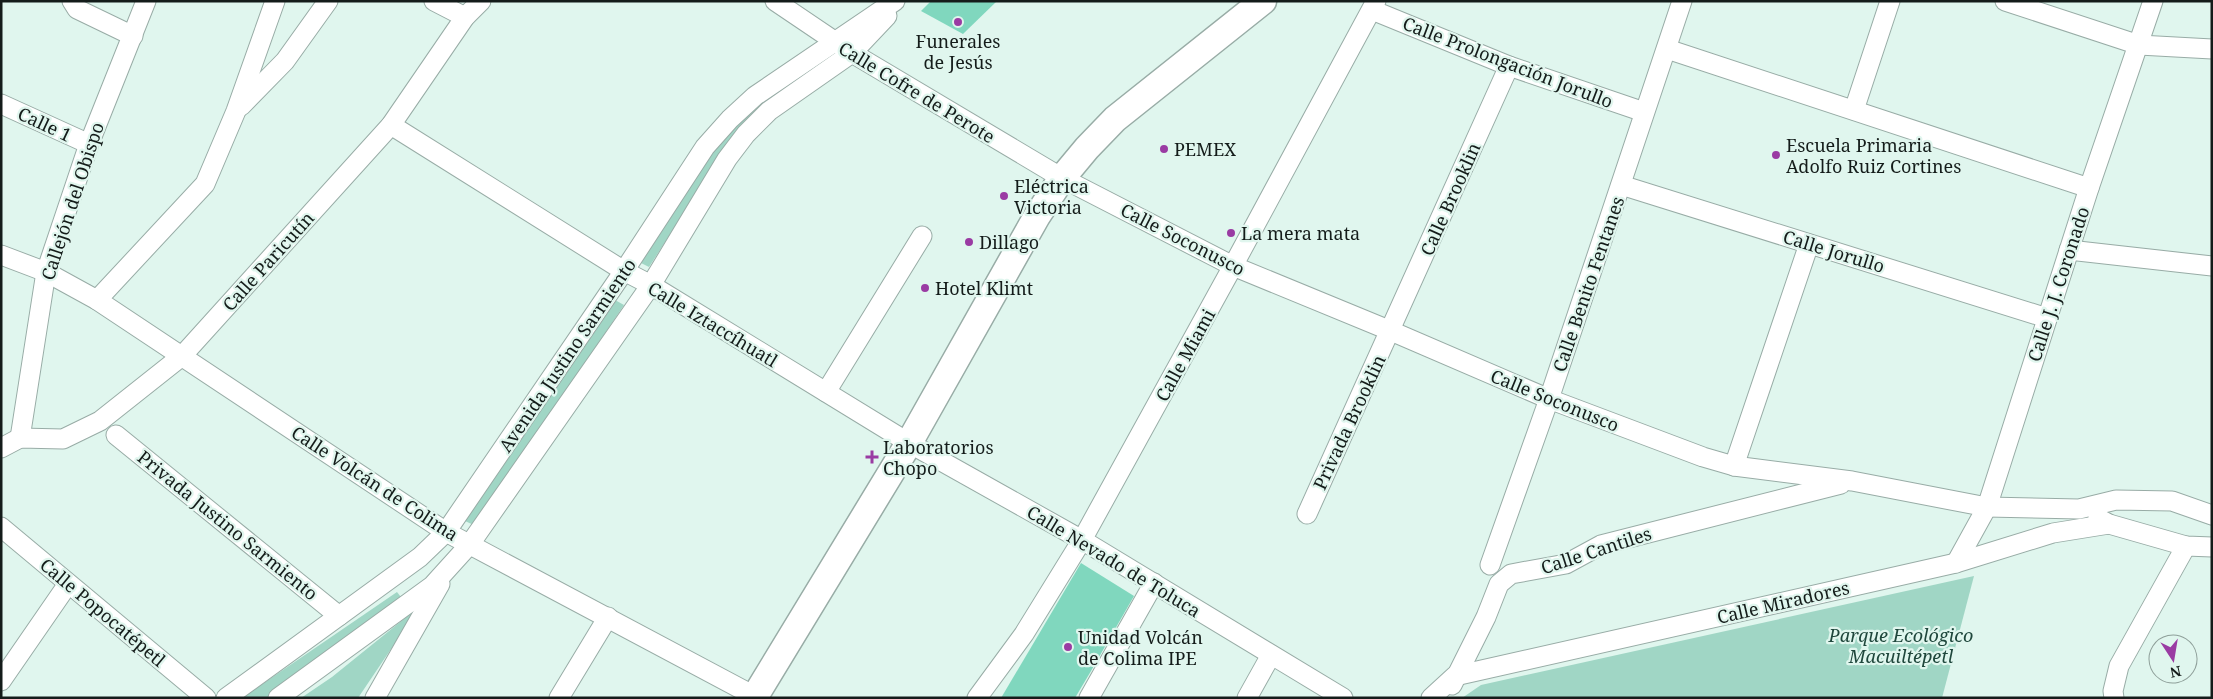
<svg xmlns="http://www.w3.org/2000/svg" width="2213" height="699" font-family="'Noto Serif',serif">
<rect width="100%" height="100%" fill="#e0f6ee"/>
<g fill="#a0d6c5">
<polygon points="819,59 824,62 719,158 649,267 641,263 709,149 736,116"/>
<polygon points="615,300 624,305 476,526 465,521"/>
<polygon points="1974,576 1942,698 1462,698 1481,685"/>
<polygon points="397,592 404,601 266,698 242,698"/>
<polygon points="420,606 358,698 301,698 332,677"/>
</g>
<g fill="#80d7be">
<polygon points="931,1 997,1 963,34 921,11"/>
<polygon points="1081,563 1134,596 1091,671 1075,698 1001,698"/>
</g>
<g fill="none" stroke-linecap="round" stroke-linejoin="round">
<defs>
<g id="minor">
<polyline points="72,1 77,9 133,36"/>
<polyline points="434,1 465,17"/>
<polyline points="775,1 852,53 1062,178 1233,266 1391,331 1549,399 1703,457 1734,466 1852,481 1987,507 2079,509 2116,500 2172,501 2212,515"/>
<polyline points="2005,1 2139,45 2212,49"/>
<polyline points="1372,10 1509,66 1644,112"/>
<polyline points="1667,49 2089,188"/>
<polyline points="1,104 89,144"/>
<polyline points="241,106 285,61 328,1"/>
<polyline points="1854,110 1890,1"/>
<polyline points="391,125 624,271 651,285 909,443 1082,540 1343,698"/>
<polyline points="1621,185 2047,318"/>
<polyline points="2069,250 2212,266"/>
<polyline points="1,255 46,272 97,300 446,532 758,698"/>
<polyline points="97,300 205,184 236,111 275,1"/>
<polyline points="826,392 922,236"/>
<polyline points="116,435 339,616"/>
<polyline points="20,438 46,272 89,144 146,1"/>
<polyline points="1,448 20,438 63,439 100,421 182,356 391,125 465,17 481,1"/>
<polyline points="1734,466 1809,244"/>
<polyline points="1307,514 1509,66"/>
<polyline points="2098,518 2109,524 2186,546 2212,547"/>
<polyline points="1,527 206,698"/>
<polyline points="1956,563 1987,507 2089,188 2153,1"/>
<polyline points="1490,565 1549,399 1682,1"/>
<polyline points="1,681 68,584"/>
<polyline points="1452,685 1486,617 1499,584 1511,574 1566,564 1601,545 1841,484"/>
<polyline points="226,698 420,557 446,532 624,271 705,147 730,119 755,96 895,1"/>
<polyline points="278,698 432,586 470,544 651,285 727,159 746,134 769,111 852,53 887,16"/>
<polyline points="375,698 440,584"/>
<polyline points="559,698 608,617"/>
<polyline points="977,698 1024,634 1082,540 1233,266 1376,1"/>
<polyline points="1089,698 1154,583"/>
<polyline points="1247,698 1271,655"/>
<polyline points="1431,698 1455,676 1956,563 2053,533 2109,524"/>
<polyline points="2114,698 2113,691 2119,666 2186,546"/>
</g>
<polyline id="secondary" points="754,698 909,443 1037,216 1062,178 1087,148 1115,119 1263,1"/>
</defs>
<use href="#minor" stroke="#98aca6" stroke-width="21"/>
<use href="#secondary" stroke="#98aca6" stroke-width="29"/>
<use href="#minor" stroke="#fff" stroke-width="19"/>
<use href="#secondary" stroke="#fff" stroke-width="26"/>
</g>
<g fill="#9a3ba3" stroke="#e0f6ee" stroke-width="2">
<circle cx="958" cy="22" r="5"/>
<circle cx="1164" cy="149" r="5"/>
<circle cx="1776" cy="155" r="5"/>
<circle cx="1004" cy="196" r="5"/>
<circle cx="1231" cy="233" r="5"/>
<circle cx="969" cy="242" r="5"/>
<circle cx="925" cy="288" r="5"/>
<path d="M869.5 449.5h5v5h5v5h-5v5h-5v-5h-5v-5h5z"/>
<circle cx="1068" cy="647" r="5"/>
</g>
<g text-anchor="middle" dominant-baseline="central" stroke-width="4.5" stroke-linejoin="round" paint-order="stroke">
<g font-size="18" fill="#141c1a" stroke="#e0f6ee" text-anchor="start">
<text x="958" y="41" text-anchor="middle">Funerales<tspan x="958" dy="21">de Jesús</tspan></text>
<text x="1786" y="145">Escuela Primaria<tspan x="1786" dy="21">Adolfo Ruiz Cortines</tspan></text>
<text x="1174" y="149">PEMEX</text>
<text x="1014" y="186">Eléctrica<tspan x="1014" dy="21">Victoria</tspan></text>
<text x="1241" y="233">La mera mata</text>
<text x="979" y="242">Dillago</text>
<text x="935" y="288">Hotel Klimt</text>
<text x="883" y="447">Laboratorios<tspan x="883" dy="21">Chopo</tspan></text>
<text x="1078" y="637">Unidad Volcán<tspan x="1078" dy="21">de Colima IPE</tspan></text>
</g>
<g font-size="18" fill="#141c1a" stroke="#e0f6ee">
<text transform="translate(1508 62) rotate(21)">Calle Prolongación Jorullo</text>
<text transform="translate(917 92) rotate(31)">Calle Cofre de Perote</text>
<text transform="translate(45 124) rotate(25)">Calle 1</text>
<text transform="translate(1450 199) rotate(-66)">Calle Brooklin</text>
<text transform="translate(72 201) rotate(-72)">Callejón del Obispo</text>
<text transform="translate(1183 239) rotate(27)">Calle Soconusco</text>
<text transform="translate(1834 251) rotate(17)">Calle Jorullo</text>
<text transform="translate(268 261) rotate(-48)">Calle Paricutín</text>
<text transform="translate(1588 284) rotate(-71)">Calle Benito Fentanes</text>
<text transform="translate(2058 284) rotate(-72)">Calle J. J. Coronado</text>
<text transform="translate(713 324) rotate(31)">Calle Iztaccíhuatl</text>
<text transform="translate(567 355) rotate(-56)">Avenida Justino Sarmiento</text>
<text transform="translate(1185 355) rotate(-61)">Calle Miami</text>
<text transform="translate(1555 400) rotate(22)">Calle Soconusco</text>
<text transform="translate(1349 422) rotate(-65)">Privada Brooklin</text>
<text transform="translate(375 483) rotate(33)">Calle Volcán de Colima</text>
<text transform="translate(228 525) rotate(39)">Privada Justino Sarmiento</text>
<text transform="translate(1596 550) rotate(-18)">Calle Cantiles</text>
<text transform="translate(1114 561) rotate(31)">Calle Nevado de Toluca</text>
<text transform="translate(1783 602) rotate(-13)">Calle Miradores</text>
<text transform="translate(103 612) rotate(40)">Calle Popocatépetl</text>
</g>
<g font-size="18" font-style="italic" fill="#1f473c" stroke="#e0f6ee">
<text x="1901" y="635">Parque Ecológico<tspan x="1901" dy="21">Macuiltépetl</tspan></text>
</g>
</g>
<rect width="2213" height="699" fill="none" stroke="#141c1a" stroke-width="5"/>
<g transform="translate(2173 659) rotate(168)"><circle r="24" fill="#e0f6ee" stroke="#8e9f99"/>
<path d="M0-4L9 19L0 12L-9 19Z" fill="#9a3ba3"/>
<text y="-8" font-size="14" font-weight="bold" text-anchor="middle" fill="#141c1a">N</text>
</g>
</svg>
